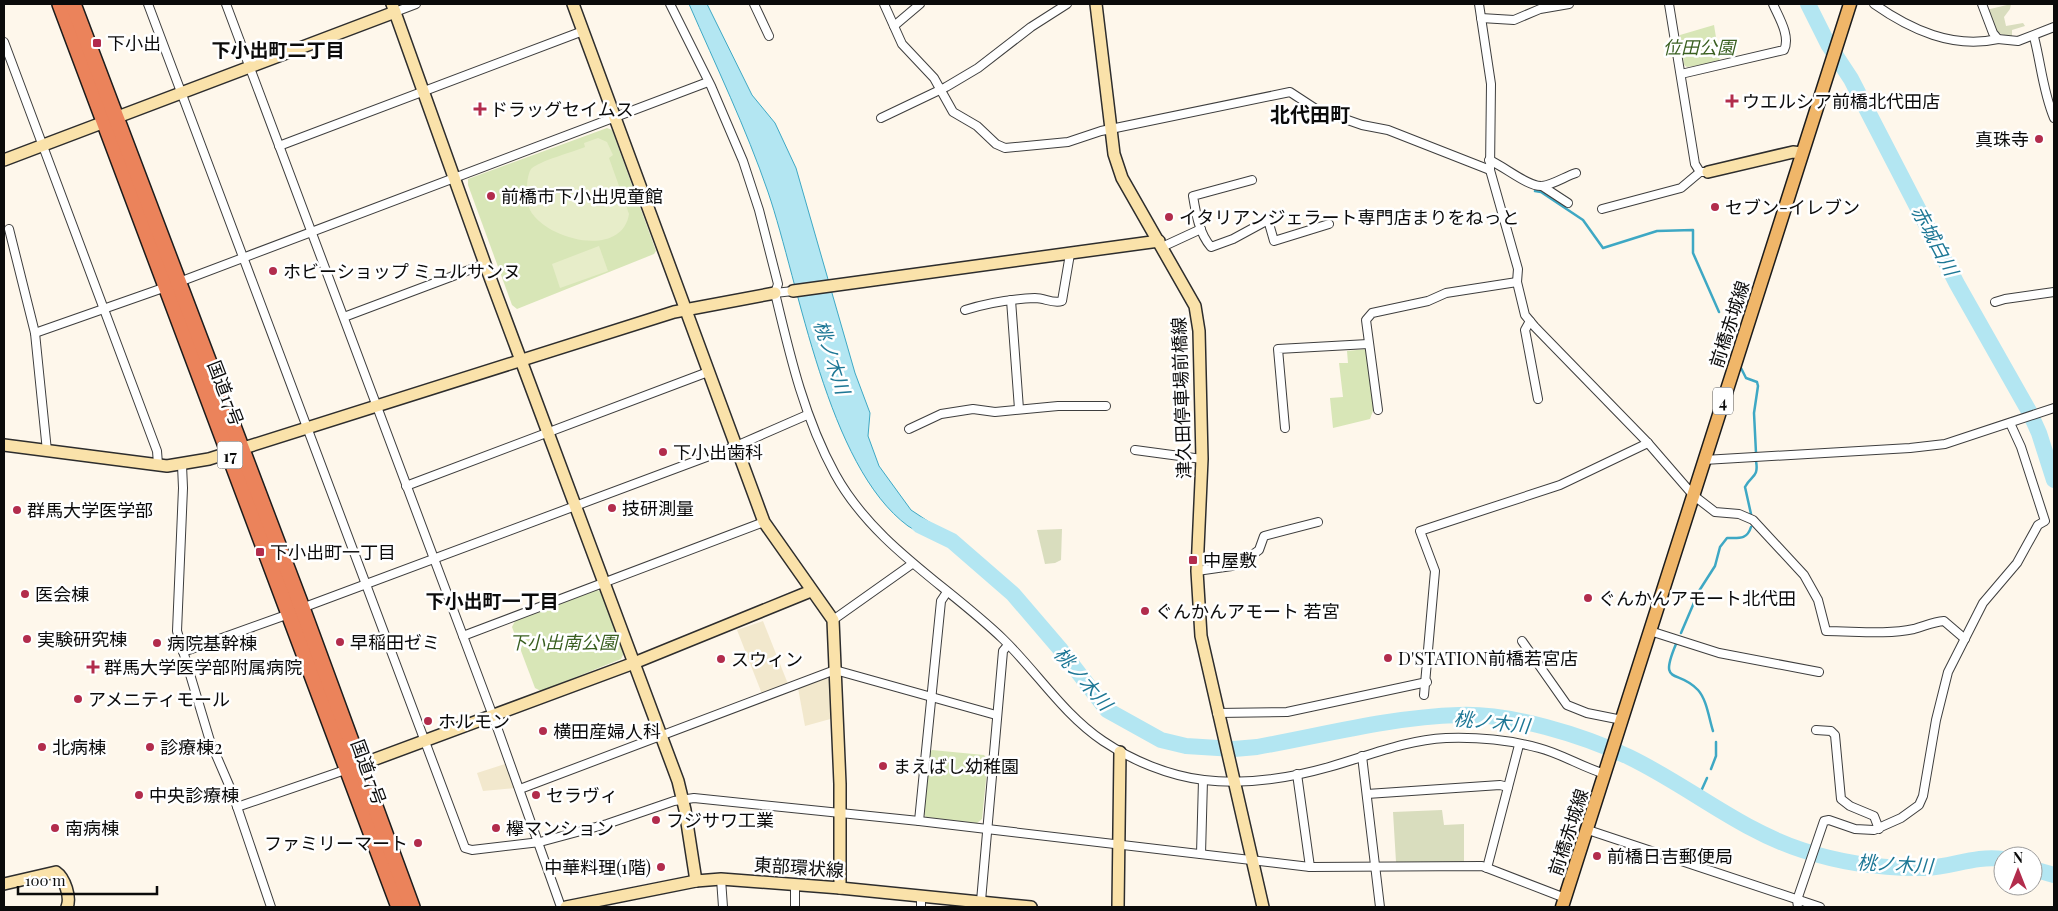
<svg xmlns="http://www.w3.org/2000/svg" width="2058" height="911" font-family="'Playfair Display','Noto Sans JP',serif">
<rect width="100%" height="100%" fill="#fef7eb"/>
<g fill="#f2e8cd">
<polygon points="763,621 788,684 762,694 737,630"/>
<polygon points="826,678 832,681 834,718 805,726 798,688"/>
<polygon points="505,764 515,788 483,791 477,773"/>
</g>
<g fill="#d8e6b7">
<polygon points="1714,25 1720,62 1687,67 1684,65 1680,35"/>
<polygon points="607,128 612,130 656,251 654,254 517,309 512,305 468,185 468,179"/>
<polygon points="1367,349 1374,408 1370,419 1333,428 1330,398 1343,397 1339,363 1348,363 1347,351"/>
<polygon points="597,590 602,592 624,653 621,659 541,691 535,688 512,627 515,621"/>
<polygon points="932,750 984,755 988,760 982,819 977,823 926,817 922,813 928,754"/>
</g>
<g fill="#d9ddbe">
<polygon points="2011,4 2010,9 2004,17 2006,26 2023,23 2025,26 2012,30 2012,38 1994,31 1986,10"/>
<polygon points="1062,529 1061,560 1055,563 1045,564 1037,530"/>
<polygon points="1442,810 1444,825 1464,824 1464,862 1396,862 1393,812"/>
</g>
<g fill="#e7edc9">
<path d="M598 138 607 142 613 155 609 158 629 214C622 259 546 240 530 210 527 204 527 194 527 188 527 182 528 174 531 169 539 161 573 152 585 147L584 143Z"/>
<polygon points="599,246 608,271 560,288 552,264"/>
</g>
<path fill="#b3e6f2" stroke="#3ea8c4" d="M689 4H707L752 95 775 123 796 168 855 373 870 413 868 436 879 466 911 510 955 539C940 536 921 535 908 526 827 466 800 286 768 192 746 128 716 66 689 4Z"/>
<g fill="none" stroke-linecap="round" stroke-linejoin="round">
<g stroke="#3ea8c4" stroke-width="2.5">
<polyline points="1535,191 1541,192 1583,220 1603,248 1657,231 1693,230 1693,253 1719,312"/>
<polyline points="1725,337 1732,350"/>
<polyline points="1741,368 1746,378 1757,382 1758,386 1754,413 1756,453"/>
<path d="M1751 514 1745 487C1751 475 1759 478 1756 461"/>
<path d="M1681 633 1699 591 1715 566 1720 547 1727 538C1739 538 1747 540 1751 527"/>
<path d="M1676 644C1658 687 1678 668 1698 690 1707 700 1709 719 1713 731"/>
<polyline points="1711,769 1716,756 1716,742"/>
<polyline points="1698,798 1707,778"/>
</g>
<g stroke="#b3e6f2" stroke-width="16">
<polyline points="1808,4 1828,44 1851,79 1957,284 2030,413 2039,433 2054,480"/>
<path d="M919 525 952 541 1013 594 1061 650 1107 710 1161 740 1186 746 1234 749 1257 747C1324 735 1391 717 1459 715 1511 713 1582 735 1629 757 1689 786 1738 829 1802 850 1841 863 1884 869 1926 868 1952 867 1976 855 2003 859"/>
<polyline points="2033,869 2054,875"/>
</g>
<defs>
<g id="street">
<polyline points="148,4 465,848 472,850 540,842 607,824 674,801 694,798 919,821 1310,867 1482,866 1565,898"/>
<polyline points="226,4 493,716 561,907"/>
<path d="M670 4 711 86 743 161 759 210 778 284 775 293C790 356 804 417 835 474 874 545 947 585 1003 639 1037 672 1063 714 1103 741 1131 760 1169 776 1204 780 1244 785 1290 778 1329 767 1368 756 1405 740 1446 738 1476 737 1510 740 1539 748 1562 754 1582 767 1605 774"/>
<polyline points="754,4 769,36"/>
<polyline points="884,4 902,44 934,78 953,112 977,126 996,144 1005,148 1068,142 1101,131 1290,92 1316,109 1362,125 1388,130 1490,170"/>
<path d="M1479 4 1491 84 1490 170 1518 269 1517 282 1525 315 1535 327 1648 443 1693 495 1715 512 1739 514 1753 520 1804 575 1818 600 1826 631C1855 631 1886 635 1914 629 1925 626 1933 622 1944 621L1965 639"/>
<polyline points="1669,4 1695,164 1700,172 1708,172"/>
<path d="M1874 4C1911 30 1953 49 1998 39"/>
<polyline points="1982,4 1993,33 1998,39 2018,41 2054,27"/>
<polyline points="395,12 416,4"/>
<polyline points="1481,18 1514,20 1540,9 1569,4"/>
<polyline points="894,26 920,4"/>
<path d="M2034 37C2041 64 2043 92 2054 118"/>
<polyline points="4,42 157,451 158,464"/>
<path d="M1681 74 1784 50C1791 36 1778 16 1773 4"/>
<polyline points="881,118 946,87 978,68 1031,27 1067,4"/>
<polyline points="279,146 583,31"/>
<path d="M1489 160C1504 166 1528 187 1542 186 1553 185 1566 176 1576 173"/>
<path d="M1252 180 1193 196C1196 214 1199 233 1211 247L1233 239 1268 220 1274 241 1329 224"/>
<polyline points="1542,186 1568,203"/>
<polyline points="1602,209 1681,188 1700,172"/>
<polyline points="9,229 35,333 47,451"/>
<polyline points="1162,247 1201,229"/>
<polyline points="775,293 793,291"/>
<polyline points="1011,300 1019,409"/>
<polyline points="1995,302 2005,299 2054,292"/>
<path d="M965 310C987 303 1012 299 1035 298 1045 298 1053 304 1062 301L1070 254"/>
<polyline points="344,317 485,264"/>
<polyline points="1530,321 1525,330 1538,399"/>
<polyline points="35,333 166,287 708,82"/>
<polyline points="1378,410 1366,320 1372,313 1428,301 1446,293 1517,282"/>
<polyline points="1285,428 1278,349 1368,344"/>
<polyline points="909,429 941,414 973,409 995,412 1058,406 1106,406"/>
<polyline points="1135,450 1202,459"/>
<polyline points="1704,460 1910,448 1945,444 2054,408"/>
<polyline points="182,465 183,488 177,631 210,741 232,792 271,907"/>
<polyline points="406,486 708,372"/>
<polyline points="1197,571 1232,566 1248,558 1259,550 1264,536 1318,522"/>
<polyline points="302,608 736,446 807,415"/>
<polyline points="833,620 912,564"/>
<polyline points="1650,631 1719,653 1819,672"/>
<polyline points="463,636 764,522"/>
<polyline points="1522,641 1567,705 1587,713 1622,720"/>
<polyline points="183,652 289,614"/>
<polyline points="1424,695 1435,571 1420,531 1560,485 1648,443"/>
<polyline points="1217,713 1287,712 1427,682"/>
<polyline points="1816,730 1831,731 1835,735 1841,799 1850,806 1874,816 1879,829"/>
<polyline points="1362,756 1380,907"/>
<polyline points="1297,774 1310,867"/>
<polyline points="520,789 835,670 996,715"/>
<polyline points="1367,794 1500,785 1508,787"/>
<polyline points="237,807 348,769"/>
<polyline points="919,821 941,601 947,592"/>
<polyline points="1588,830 1820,907"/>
<polyline points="1201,854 1203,780"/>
<polyline points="1487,868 1519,745"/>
<polyline points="721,879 723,907"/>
<polyline points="795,884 795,907"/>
<polyline points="981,901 1003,651 1008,645"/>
<polyline points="921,907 921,895"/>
<polyline points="1798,907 1797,900 1824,821 1829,820 1855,829 1874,830 1901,818 1919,805 1923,796 1936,720 1948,672 1983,603 2017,563 2038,525 2045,521 2021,447 2010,423"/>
</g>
<g id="secondary">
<polyline points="392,4 485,264 678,781 685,810 696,881"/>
<polyline points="573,4 764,522 833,620 840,784 840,888"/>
<polyline points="1096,4 1114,154 1122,178 1195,306 1199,331 1202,459 1197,571 1201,636 1263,907"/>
<polyline points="4,160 395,12"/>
<polyline points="1708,172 1793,152 1802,153"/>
<polyline points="793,291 1159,241"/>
<polyline points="4,445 167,466 209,459 674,312 775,293"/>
<polyline points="354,767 634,663 811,591"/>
<path d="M4 884 56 872C65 878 71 898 67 907"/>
<polyline points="566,907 696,881 721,879 840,888 1031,907"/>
<polyline points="1118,907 1120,752"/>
</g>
<polyline id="primary" points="1562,907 1850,4"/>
<g id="highway">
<polyline points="60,4 399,907"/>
<polyline points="73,4 302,608 412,907"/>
</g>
</defs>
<use href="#street" stroke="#3e3e3e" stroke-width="10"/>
<use href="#secondary" stroke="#2d2d2d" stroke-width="14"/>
<use href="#primary" stroke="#1c1c1c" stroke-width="15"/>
<use href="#highway" stroke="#1c1c1c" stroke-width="18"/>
<use href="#street" stroke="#fff" stroke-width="8"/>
<use href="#secondary" stroke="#fae2aa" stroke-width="11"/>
<use href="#primary" stroke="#f0b669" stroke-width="12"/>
<use href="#highway" stroke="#eb835b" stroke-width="15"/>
</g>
<g fill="#b22c4c" stroke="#fff" stroke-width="2">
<rect x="92" y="38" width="10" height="10" rx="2.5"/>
<path d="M1729.5 93.5h5v5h5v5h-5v5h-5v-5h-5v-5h5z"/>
<path d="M477.5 101.5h5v5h5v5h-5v5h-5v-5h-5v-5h5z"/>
<circle cx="2039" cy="139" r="5"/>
<circle cx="491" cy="196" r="5"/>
<circle cx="1715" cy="207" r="5"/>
<circle cx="1169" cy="217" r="5"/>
<circle cx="273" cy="271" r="5"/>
<circle cx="663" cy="452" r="5"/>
<circle cx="612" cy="508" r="5"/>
<circle cx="17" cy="510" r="5"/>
<rect x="255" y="547" width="10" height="10" rx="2.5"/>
<rect x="1188" y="555" width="10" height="10" rx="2.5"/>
<circle cx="25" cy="594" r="5"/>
<circle cx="1588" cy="598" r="5"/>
<circle cx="1145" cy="611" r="5"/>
<circle cx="27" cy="639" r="5"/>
<circle cx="340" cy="642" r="5"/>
<circle cx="157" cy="643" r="5"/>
<circle cx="1388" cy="658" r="5"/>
<circle cx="721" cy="659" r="5"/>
<path d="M90.5 659.5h5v5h5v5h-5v5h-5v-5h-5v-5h5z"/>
<circle cx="78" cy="699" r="5"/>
<circle cx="428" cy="721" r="5"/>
<circle cx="543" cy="731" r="5"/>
<circle cx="42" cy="747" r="5"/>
<circle cx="150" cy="747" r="5"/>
<circle cx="883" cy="766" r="5"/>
<circle cx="139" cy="795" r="5"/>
<circle cx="536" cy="795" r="5"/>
<circle cx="656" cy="820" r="5"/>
<circle cx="55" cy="828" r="5"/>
<circle cx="496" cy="828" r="5"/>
<circle cx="418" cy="843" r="5"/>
<circle cx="1597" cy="856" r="5"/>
<circle cx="661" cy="867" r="5"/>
</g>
<g text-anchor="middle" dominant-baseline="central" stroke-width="5" stroke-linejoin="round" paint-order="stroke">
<g fill="#fff" stroke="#545454" stroke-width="1">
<rect x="1713" y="387.5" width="20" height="27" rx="4"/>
<rect x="217.5" y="441.5" width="25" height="27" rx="4"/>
</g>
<g font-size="16" font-weight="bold" fill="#0b0b0b">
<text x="1723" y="401">4</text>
<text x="230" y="455">17</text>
</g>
<g font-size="18" fill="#0b0b0b" stroke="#fff" text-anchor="start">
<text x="107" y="43">下小出</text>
<text x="1742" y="101">ウエルシア前橋北代田店</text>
<text x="490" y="109">ドラッグセイムス</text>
<text x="2029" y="139" text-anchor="end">真珠寺</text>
<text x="501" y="196">前橋市下小出児童館</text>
<text x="1725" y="207">セブン-イレブン</text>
<text x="1179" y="217">イタリアンジェラート専門店まりをねっと</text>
<text x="283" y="271">ホビーショップ ミュルサンヌ</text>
<text x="673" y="452">下小出歯科</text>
<text x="622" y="508">技研測量</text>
<text x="27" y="510">群馬大学医学部</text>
<text x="270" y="552">下小出町一丁目</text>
<text x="1203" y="560">中屋敷</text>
<text x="35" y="594">医会棟</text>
<text x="1598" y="598">ぐんかんアモート北代田</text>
<text x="1155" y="611">ぐんかんアモート 若宮</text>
<text x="37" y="639">実験研究棟</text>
<text x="350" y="642">早稲田ゼミ</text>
<text x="167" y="643">病院基幹棟</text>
<text x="1398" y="658">D'STATION前橋若宮店</text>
<text x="731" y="659">スウィン</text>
<text x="104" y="667">群馬大学医学部附属病院</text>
<text x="88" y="699">アメニティモール</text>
<text x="438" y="721">ホルモン</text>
<text x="553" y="731">横田産婦人科</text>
<text x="52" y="747">北病棟</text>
<text x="160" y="747">診療棟2</text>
<text x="893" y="766">まえばし幼稚園</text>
<text x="149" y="795">中央診療棟</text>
<text x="546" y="795">セラヴィ</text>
<text x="666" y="820">フジサワ工業</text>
<text x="65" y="828">南病棟</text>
<text x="506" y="828">欅マンション</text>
<text x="408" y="843" text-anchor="end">ファミリーマート</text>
<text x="1607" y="856">前橋日吉郵便局</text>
<text x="651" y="867" text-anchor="end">中華料理(1階)</text>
</g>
<g font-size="18" font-style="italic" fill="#395f20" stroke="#fff">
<text x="1699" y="47">位田公園</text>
<text x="563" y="642">下小出南公園</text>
</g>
<g font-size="18" fill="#0b0b0b" stroke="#fff">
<text transform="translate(1729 324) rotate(-72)">前橋赤城線</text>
<text transform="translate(226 393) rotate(69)">国道17号</text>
<text transform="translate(1181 398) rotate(-92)">津久田停車場前橋線</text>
<text transform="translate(369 772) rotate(70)">国道17号</text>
<text transform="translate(1568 832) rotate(-72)">前橋赤城線</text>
<text transform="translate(799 867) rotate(4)">東部環状線</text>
</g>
<g font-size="19" font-weight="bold" fill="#0b0b0b" stroke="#fff">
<text x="278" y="49">下小出町二丁目</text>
<text x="492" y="600">下小出町一丁目</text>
</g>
<g font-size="19" font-style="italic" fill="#1d7795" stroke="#fff">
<text transform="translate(1936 240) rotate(62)">赤城白川</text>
<text transform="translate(833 357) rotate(72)">桃ノ木川</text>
<text transform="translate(1084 678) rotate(49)">桃ノ木川</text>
<text transform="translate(1492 721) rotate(6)">桃ノ木川</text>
<text transform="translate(1895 863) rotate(3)">桃ノ木川</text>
</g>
<g font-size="20" font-weight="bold" fill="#0b0b0b" stroke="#fff">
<text x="1310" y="113">北代田町</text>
</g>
</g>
<rect width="2058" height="911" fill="none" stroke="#0b0b0b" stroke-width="10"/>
<g transform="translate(2018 871)"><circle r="24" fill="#ffffff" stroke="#9d9d9d"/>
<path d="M0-4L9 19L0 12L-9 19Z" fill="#b22c4c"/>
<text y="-8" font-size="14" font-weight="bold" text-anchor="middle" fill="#0b0b0b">N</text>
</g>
<path d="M18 886v8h139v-8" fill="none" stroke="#0b0b0b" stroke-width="2.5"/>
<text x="25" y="886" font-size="15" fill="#0b0b0b" stroke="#ffffff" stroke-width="4" paint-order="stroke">100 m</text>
</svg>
